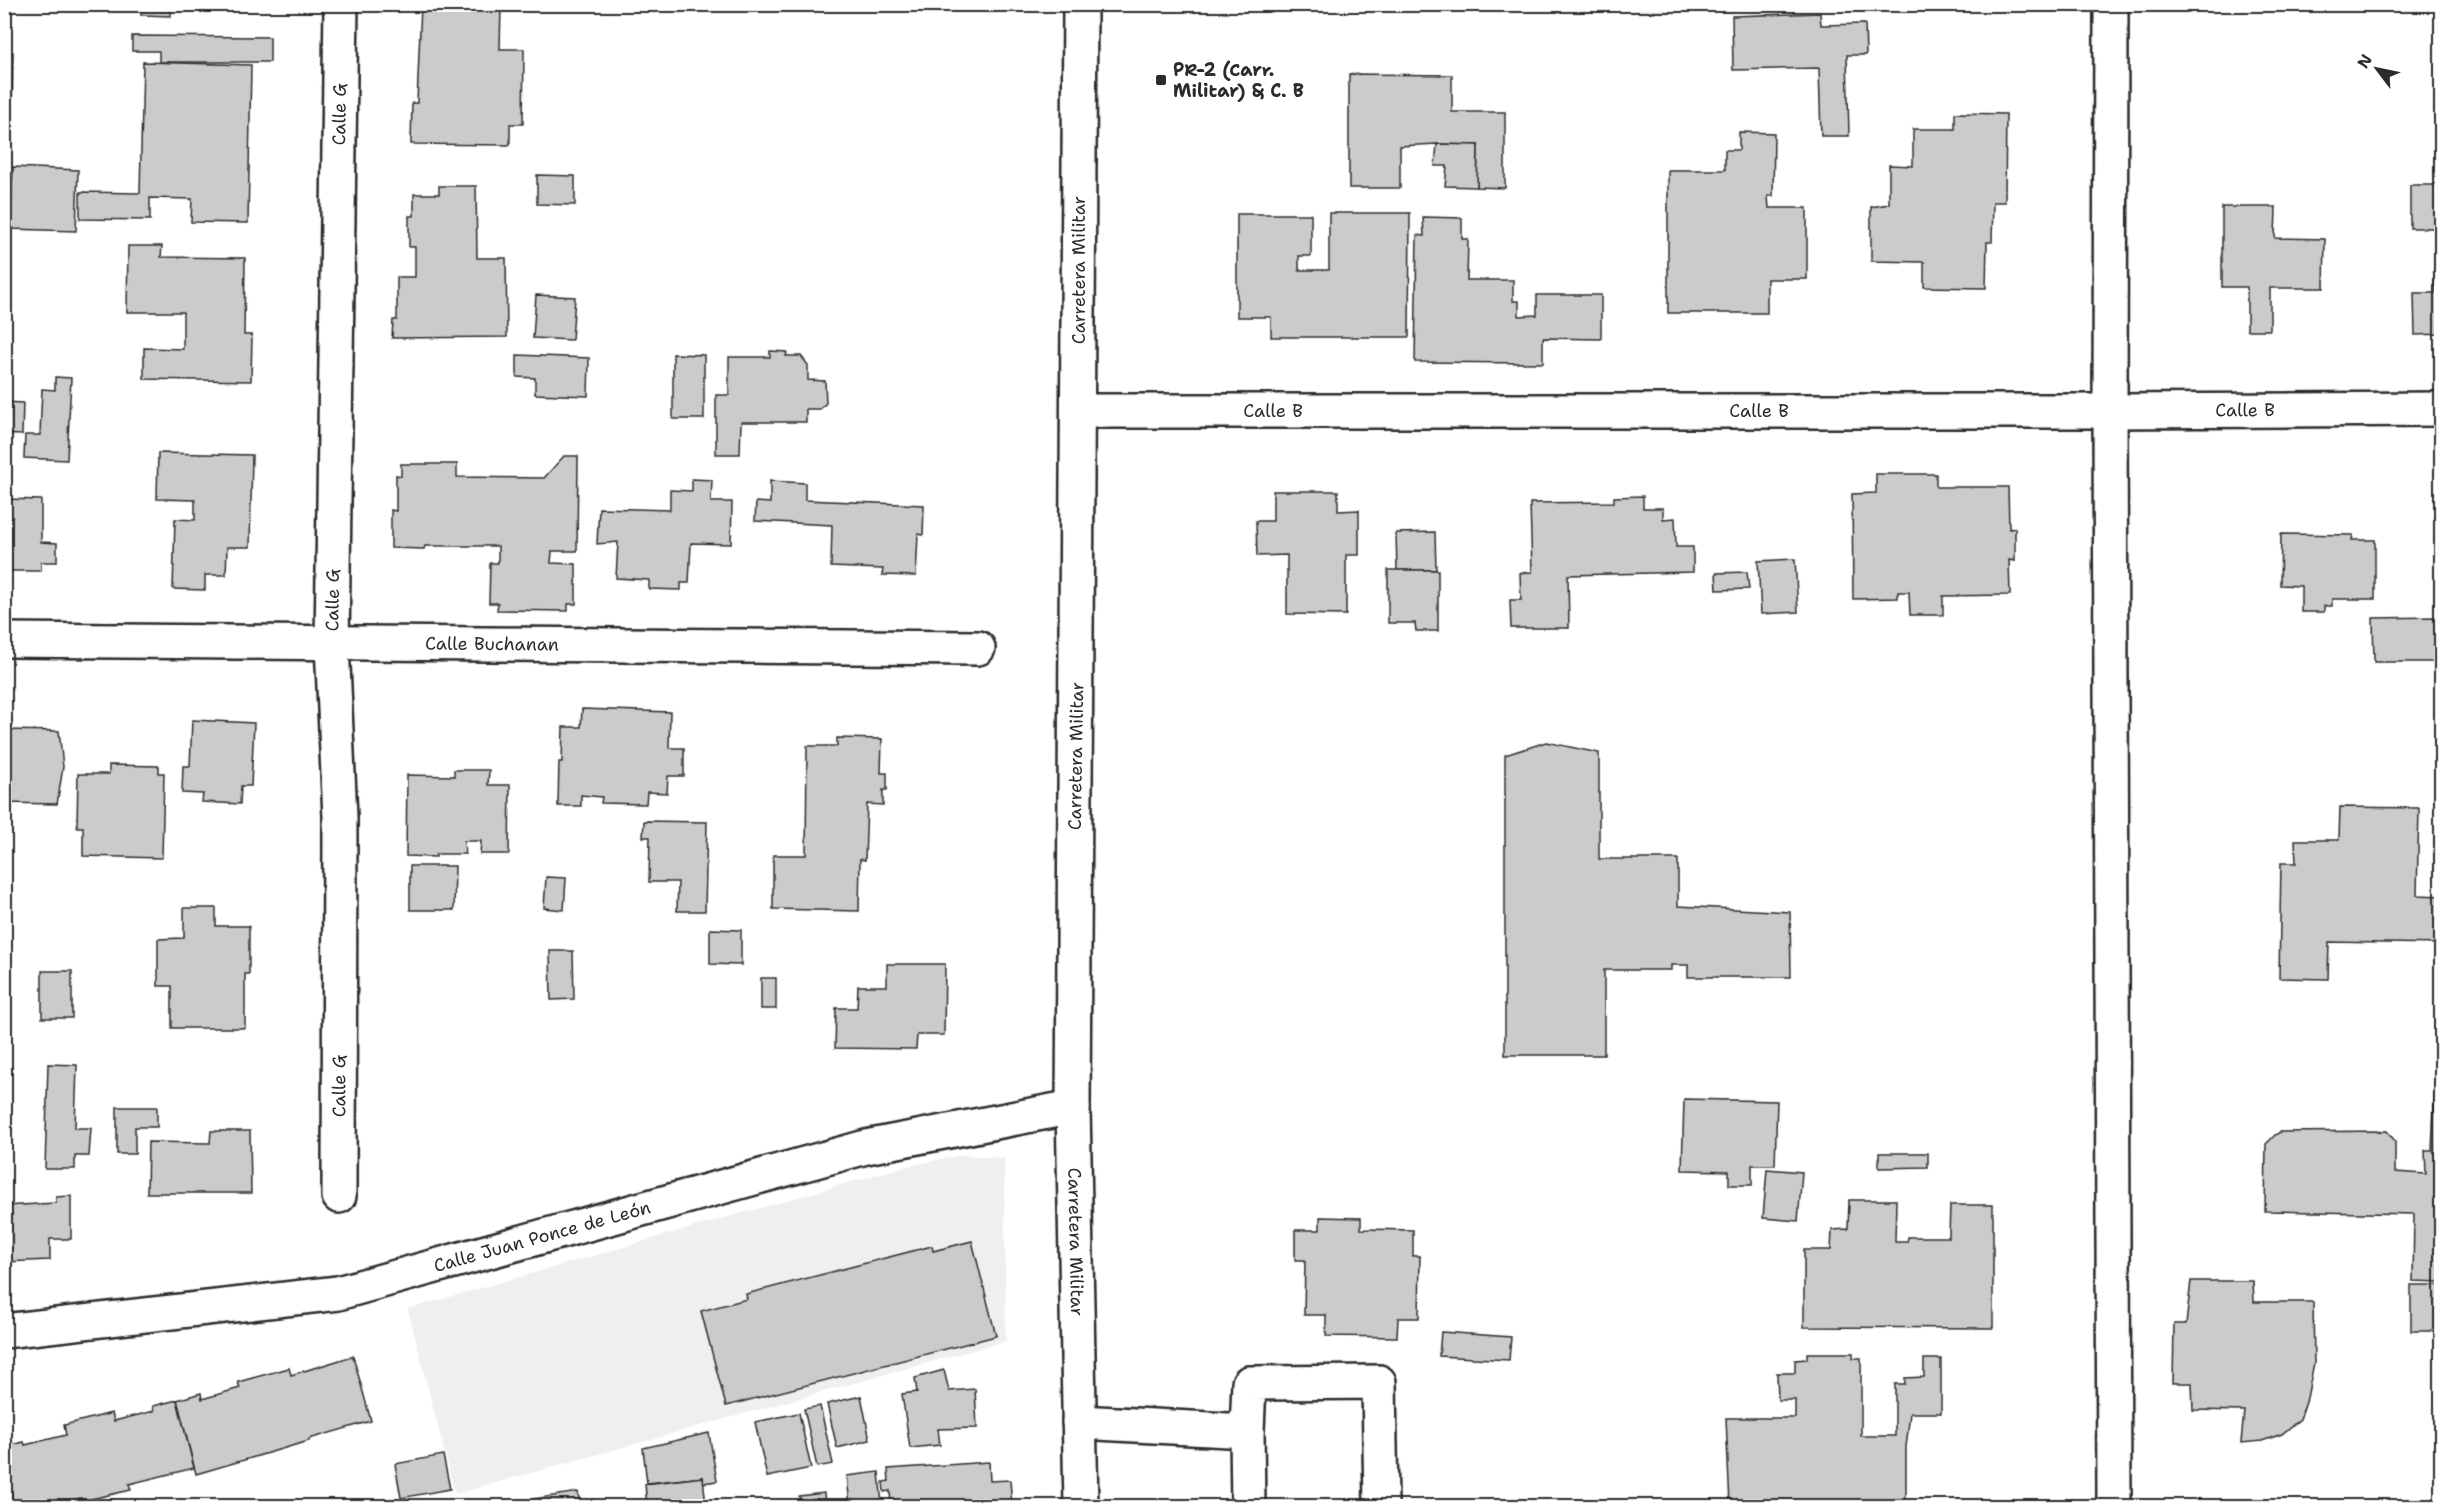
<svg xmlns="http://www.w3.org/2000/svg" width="2446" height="1511" font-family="'Shantell Sans',sans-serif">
<rect width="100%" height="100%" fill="#fff"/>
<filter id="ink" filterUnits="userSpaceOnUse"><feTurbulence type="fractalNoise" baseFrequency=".0167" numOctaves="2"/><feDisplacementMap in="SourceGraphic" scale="12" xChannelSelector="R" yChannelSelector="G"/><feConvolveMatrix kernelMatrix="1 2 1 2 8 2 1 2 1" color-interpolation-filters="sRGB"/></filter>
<g filter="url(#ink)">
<g fill="#efefef">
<polygon points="2080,5 2080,8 1617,12 1617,4"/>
<polygon points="962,1155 1004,1158 1006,1341 455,1494 408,1309 903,1167"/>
</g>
<g fill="#cbcbcb" stroke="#2b2b2b" stroke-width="1.5">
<polygon points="141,4 171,4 171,16 141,15"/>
<polygon points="421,4 501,4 500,49 524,49 523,124 510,124 510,145 411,144 412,103 417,103"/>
<polygon points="1820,13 1821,25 1865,24 1866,55 1847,55 1849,136 1821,136 1819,68 1733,70 1732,16"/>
<polygon points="132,36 270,37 270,62 159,62 159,51 132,51"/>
<polygon points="4,52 13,52 11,165 4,165"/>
<polygon points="143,62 251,65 248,223 191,222 192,199 150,198 150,220 80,219 80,192 140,193"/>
<polygon points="1349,74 1452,75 1452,112 1505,112 1505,188 1477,187 1478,145 1437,144 1400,146 1400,188 1349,188"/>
<polygon points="1955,113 2006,114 2005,202 1993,202 1992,242 1987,242 1986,288 1924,287 1924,262 1871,261 1871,207 1889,204 1889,165 1913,166 1913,129 1955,129"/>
<polygon points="1739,132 1774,133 1773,196 1768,196 1769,208 1807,208 1807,279 1767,279 1767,313 1668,313 1668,170 1725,170 1725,150 1739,150"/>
<polygon points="1437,144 1478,145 1477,187 1445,186 1447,166 1435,166"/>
<polygon points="13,167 78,170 76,231 10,229"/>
<polygon points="537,175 575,176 575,205 537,204"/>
<polygon points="2410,185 2442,185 2442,334 2415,335 2414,293 2435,293 2434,228 2410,228"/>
<polygon points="439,186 476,186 477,258 506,258 507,337 392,338 393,320 397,320 397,277 415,277 415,247 409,247 409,216 414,216 414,194 439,194"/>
<polygon points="2222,207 2276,207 2275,238 2325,239 2324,288 2270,288 2270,330 2247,330 2247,287 2222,287"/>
<polygon points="1329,213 1410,213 1409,337 1271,337 1271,317 1237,317 1237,214 1311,214 1311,256 1299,256 1299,270 1329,270"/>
<polygon points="1423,217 1462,218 1462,239 1468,239 1467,280 1513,280 1513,301 1519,301 1519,316 1537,315 1537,295 1601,295 1601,339 1543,338 1543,363 1415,362 1417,235 1424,236"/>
<polygon points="128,246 162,246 161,257 245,258 244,335 252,335 251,381 144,379 144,348 183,349 183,312 127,312"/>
<polygon points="536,295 575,297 572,340 533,338"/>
<polygon points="770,351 787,352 786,356 801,356 808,365 808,380 825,381 826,403 820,409 806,409 806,422 741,422 740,454 716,454 716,395 729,395 729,357 770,357"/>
<polygon points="673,354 704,355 704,419 673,419"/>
<polygon points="517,355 589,358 588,396 535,394 535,378 517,377"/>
<polygon points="55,377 71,378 67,460 24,458 25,435 40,435 42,389 55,390"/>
<polygon points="4,402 23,403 22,435 4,434"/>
<polygon points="158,453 252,455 250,547 227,547 226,575 205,575 205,590 173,589 175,519 195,520 195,500 157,499"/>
<polygon points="564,456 578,456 577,551 552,551 551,563 576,564 576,604 568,604 568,611 497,610 498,603 489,603 490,563 498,563 498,546 425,546 424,549 391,548 391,510 396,511 396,475 401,476 401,464 457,464 457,477 544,478"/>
<polygon points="1876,474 1936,474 1936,487 2008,487 2009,529 2015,528 2015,561 2009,560 2010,595 1943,596 1943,615 1910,615 1909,592 1898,592 1898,598 1853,599 1852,494 1876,493"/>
<polygon points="692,479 712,480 711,502 732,502 731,544 691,543 689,583 681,583 681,590 649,589 649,580 616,578 618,542 597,544 599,508 670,510 670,490 692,491"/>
<polygon points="770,481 805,483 805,500 924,505 923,535 918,534 916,576 882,575 883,569 831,567 832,525 755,521 756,502 770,503"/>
<polygon points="1273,491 1338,491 1338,511 1359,510 1359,555 1346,555 1346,615 1287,614 1287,555 1257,556 1256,521 1273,521"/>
<polygon points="1643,496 1643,508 1663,508 1663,519 1675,518 1676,547 1693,547 1693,572 1568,575 1569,628 1511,628 1510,600 1521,600 1520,573 1532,572 1530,503 1614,502 1614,497"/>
<polygon points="4,499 41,500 41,542 57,543 57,562 41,562 41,571 4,571"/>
<polygon points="1435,532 1436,570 1397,570 1396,533"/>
<polygon points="2281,534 2353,535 2352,540 2375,540 2375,599 2332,599 2332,606 2324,606 2324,612 2301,612 2301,586 2280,585"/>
<polygon points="1795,559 1798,612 1761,614 1758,561"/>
<polygon points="1388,570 1438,570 1438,631 1416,631 1415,623 1388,623"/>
<polygon points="1747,572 1749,589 1717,590 1716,573"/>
<polygon points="2438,617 2438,662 2374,662 2373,618"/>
<polygon points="582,709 670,712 669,748 684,748 684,776 668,776 667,793 647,792 646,804 601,803 602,797 581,795 581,806 558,806 559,762 562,762 563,727 581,727"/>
<polygon points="192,720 254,723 251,786 241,786 240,804 202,802 203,794 182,793 183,766 190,766"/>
<polygon points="4,730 59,731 63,767 57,804 4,803"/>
<polygon points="837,738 882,739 881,773 887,773 887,790 883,790 883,805 867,804 865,860 860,859 859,911 773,909 773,855 806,855 807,746 837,746"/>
<polygon points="1546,742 1599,753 1599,859 1678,859 1678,906 1790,912 1791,977 1688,977 1688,965 1671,965 1671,970 1604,970 1604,1055 1505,1055 1505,755"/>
<polygon points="109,765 159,766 159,773 164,773 162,858 83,856 83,827 77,827 78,774 109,774"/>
<polygon points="454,770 489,770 488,785 510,785 509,854 480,854 481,841 464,841 465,854 436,854 436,857 406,856 407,775 454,776"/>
<polygon points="2340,807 2419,808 2417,895 2442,896 2442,944 2329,942 2328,979 2279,978 2281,863 2296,863 2295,840 2339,840"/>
<polygon points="644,821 707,822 705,911 677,911 678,882 649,882 650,837 643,837"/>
<polygon points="410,866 455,866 454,910 410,910"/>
<polygon points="546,877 566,878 564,910 544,908"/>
<polygon points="184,908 216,908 216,926 249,926 249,974 245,974 245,1028 172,1028 172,986 158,986 158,939 184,938"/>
<polygon points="710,929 741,930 741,965 710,964"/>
<polygon points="550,951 573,951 574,999 551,1000"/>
<polygon points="887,964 945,964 944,1035 917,1035 916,1049 835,1048 836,1008 857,1008 858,986 887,986"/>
<rect x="42" y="971" width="30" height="47"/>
<rect x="761" y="978" width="15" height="31"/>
<polygon points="2441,1033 2442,1033 2442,1077 2439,1077"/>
<polygon points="48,1064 77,1065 75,1128 91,1128 89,1156 75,1156 75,1169 45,1169"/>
<polygon points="2435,1088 2442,1088 2442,1282 2413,1281 2414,1214 2265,1211 2266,1144 2275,1135 2280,1132 2387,1131 2395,1141 2395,1172 2426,1174 2425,1150 2432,1150"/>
<polygon points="1684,1099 1777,1101 1775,1165 1752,1165 1752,1185 1729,1185 1729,1171 1682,1170"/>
<polygon points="117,1107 157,1107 157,1127 135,1127 135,1154 117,1154"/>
<polygon points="211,1131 250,1131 251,1193 147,1193 148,1142 210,1143"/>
<polygon points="1879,1153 1928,1153 1928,1167 1879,1168"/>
<polygon points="1767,1169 1802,1172 1798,1221 1763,1218"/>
<polygon points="71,1196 71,1239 50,1239 50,1260 4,1262 4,1206 56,1203 56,1197"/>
<polygon points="1849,1200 1896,1200 1895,1242 1907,1242 1908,1237 1949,1237 1950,1205 1993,1205 1993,1328 1804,1327 1804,1250 1831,1250 1832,1230 1848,1229"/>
<polygon points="1320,1217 1361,1218 1361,1229 1413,1230 1413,1256 1420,1256 1419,1318 1398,1318 1397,1337 1326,1336 1326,1315 1304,1315 1305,1260 1295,1260 1295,1230 1320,1230"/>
<polygon points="972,1241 996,1336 726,1406 701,1311 747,1299 746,1294 932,1246 933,1251"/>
<polygon points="2191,1281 2253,1281 2254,1302 2313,1302 2314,1363 2307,1398 2300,1419 2282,1434 2262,1441 2241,1443 2244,1411 2193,1410 2192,1383 2173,1383 2174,1324 2186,1324"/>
<rect x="2411" y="1285" width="31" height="46"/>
<polygon points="1441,1332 1511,1337 1509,1360 1439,1356"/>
<polygon points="1807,1353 1853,1353 1853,1358 1861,1358 1861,1436 1895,1436 1895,1384 1905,1384 1905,1378 1924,1377 1924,1359 1941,1359 1941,1413 1910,1413 1906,1447 1906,1506 1730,1506 1726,1418 1795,1418 1795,1400 1778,1400 1777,1373 1795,1373 1795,1360 1807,1359"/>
<polygon points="353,1356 371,1421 309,1439 309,1441 196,1474 177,1400 201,1393 202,1399 240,1388 238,1382 289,1368 291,1375"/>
<polygon points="944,1370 949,1391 975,1389 977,1428 938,1429 940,1445 910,1448 902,1394 917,1392 915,1378"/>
<polygon points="861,1396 870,1440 837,1448 827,1404"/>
<polygon points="177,1400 194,1468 129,1484 131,1490 82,1501 81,1498 47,1506 14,1506 4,1466 4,1447 24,1442 25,1445 66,1435 64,1425 112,1413 114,1421 154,1411 153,1406"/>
<polygon points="820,1406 833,1464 817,1467 804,1409"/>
<polygon points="799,1413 811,1468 767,1477 755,1422"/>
<polygon points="709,1433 717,1481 703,1483 703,1477 647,1483 643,1448"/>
<polygon points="443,1455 450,1489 401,1498 395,1464"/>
<polygon points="989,1462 990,1481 1010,1480 1012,1506 891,1506 890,1491 884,1492 883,1482 889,1481 888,1469"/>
<polygon points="879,1472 882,1506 850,1506 847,1476"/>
<polygon points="703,1477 706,1506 647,1506 645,1484"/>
<polygon points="578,1492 580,1506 535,1506 533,1499"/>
<polygon points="824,1493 825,1506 800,1506 799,1496"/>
</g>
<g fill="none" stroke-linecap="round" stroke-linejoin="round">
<defs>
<g id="minor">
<polyline points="2111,4 2110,411 2114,1506"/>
<path id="s1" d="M1078 411H2110L2442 409"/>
<path id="s2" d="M4 640 978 648"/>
<path id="s3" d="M339 1196 340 817 332 644 341 4"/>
<path id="s4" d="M4 1331 338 1293 866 1147 1073 1107"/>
<polyline points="1079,1422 1247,1431 1249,1383 1379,1382 1381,1506"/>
<polyline points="1247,1431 1248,1506"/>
</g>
<g id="major">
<path id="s5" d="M1080 4 1073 1107 1081 1506"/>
</g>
</defs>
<use href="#minor" stroke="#2b2b2b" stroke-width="38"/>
<use href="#major" stroke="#2b2b2b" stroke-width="38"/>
<use href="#minor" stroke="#fff" stroke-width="33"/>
<use href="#major" stroke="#fff" stroke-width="33"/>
</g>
</g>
<rect fill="#2b2b2b" stroke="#fff" stroke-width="2" x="1155" y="74" width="12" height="12" rx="3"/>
<g text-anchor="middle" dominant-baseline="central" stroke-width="4.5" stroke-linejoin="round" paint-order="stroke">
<g font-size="18" font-weight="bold" fill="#2b2b2b" stroke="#fff" text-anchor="start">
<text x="1173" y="70">PR-2 (Carr.<tspan x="1173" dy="21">Militar) &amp; C. B</tspan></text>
</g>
<g font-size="18" fill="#2b2b2b" stroke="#fff">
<text stroke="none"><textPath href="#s3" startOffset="1082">Calle G</textPath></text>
<text transform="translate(1079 270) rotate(-90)">Carretera Militar</text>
<text stroke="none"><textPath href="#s1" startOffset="1167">Calle B</textPath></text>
<text stroke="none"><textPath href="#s1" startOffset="195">Calle B</textPath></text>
<text stroke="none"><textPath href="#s1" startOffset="681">Calle B</textPath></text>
<text stroke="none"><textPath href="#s3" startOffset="596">Calle G</textPath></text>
<text stroke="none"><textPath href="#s2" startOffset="488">Calle Buchanan</textPath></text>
<text transform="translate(1076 756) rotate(-89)">Carretera Militar</text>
<text stroke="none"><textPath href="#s3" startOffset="110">Calle G</textPath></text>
<text stroke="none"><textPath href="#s4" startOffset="548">Calle Juan Ponce de León</textPath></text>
<text stroke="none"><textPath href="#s5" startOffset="1238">Carretera Militar</textPath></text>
</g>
</g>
<rect width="2446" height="1511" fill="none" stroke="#fff" stroke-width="24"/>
<rect x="12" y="12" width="2422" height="1487" fill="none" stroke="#2b2b2b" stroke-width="2" filter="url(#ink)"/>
<g transform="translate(2377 69) rotate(302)" stroke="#ffffff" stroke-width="4.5" paint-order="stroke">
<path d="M0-4.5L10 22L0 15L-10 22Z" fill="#2b2b2b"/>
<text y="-9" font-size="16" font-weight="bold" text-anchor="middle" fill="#2b2b2b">N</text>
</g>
</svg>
